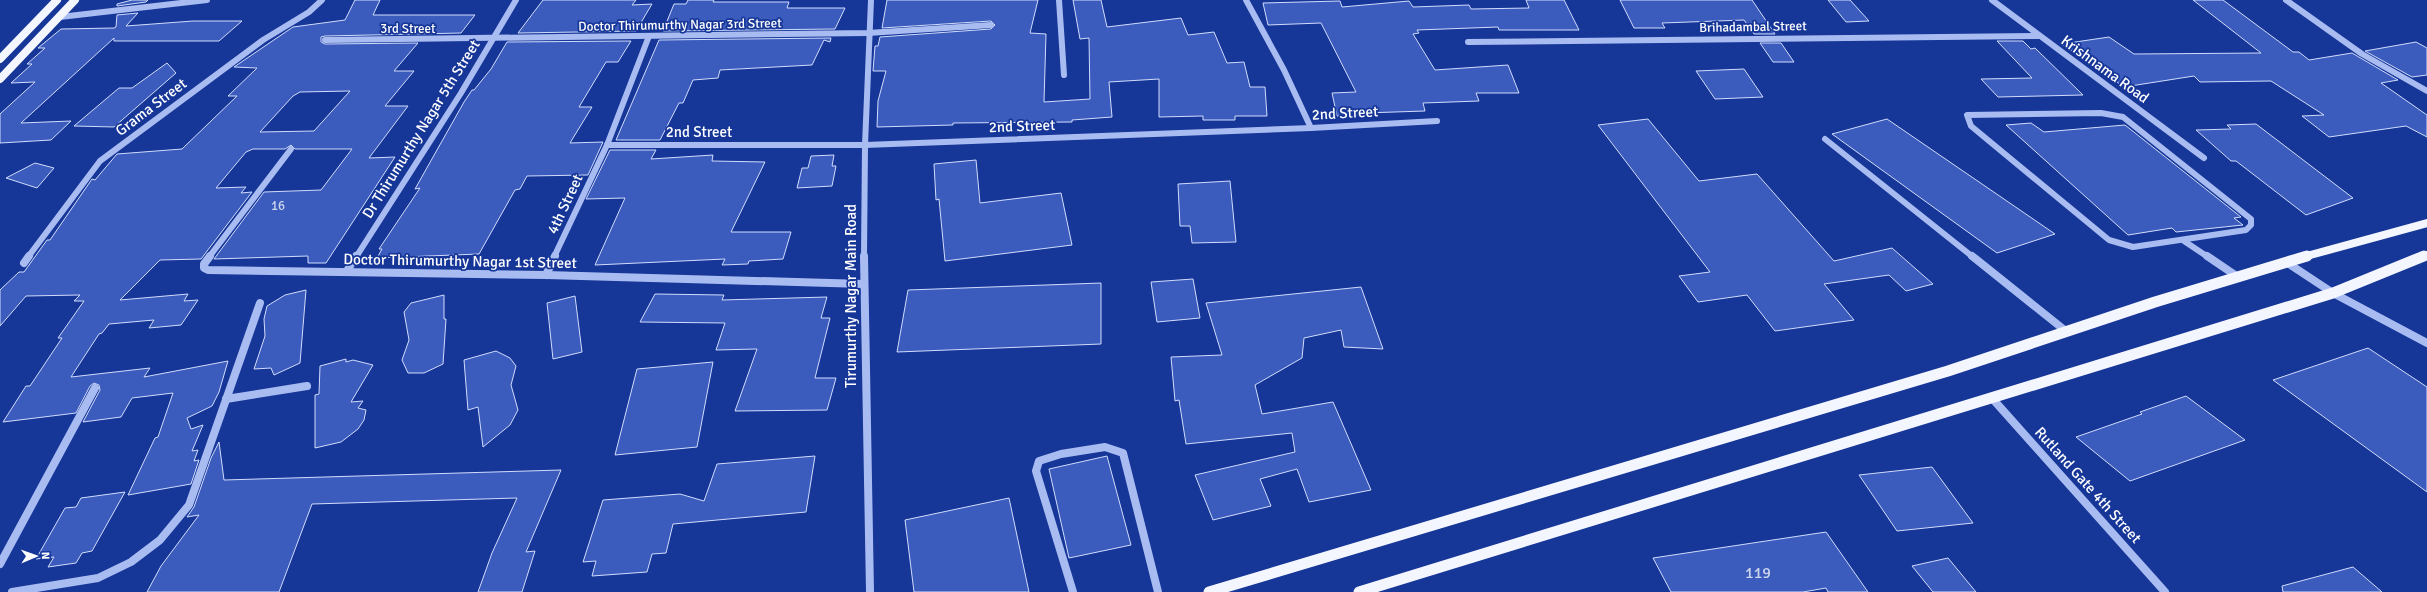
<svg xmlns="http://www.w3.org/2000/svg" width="2427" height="592" font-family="Signika,sans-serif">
<rect width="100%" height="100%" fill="#163698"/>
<g fill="#3b5cbd" stroke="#d1dcfc" fill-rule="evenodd">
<polygon points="132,0 148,0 146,2 117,6 117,4"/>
<path d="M355 0H380L373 15H475L461 33 325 36 321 37V42L325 44 418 43 394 71H414L385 106H408L369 158 395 157 326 263H308V256L214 259 264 192 321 190 352 149H295L291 145 285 149H253L246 152 216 188 246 187 241 193 252 192 201 259 160 260 120 300 188 294 184 301 198 300 181 325 149 328 154 320 109 324 102 333 99 334 71 377 150 368 144 377 228 361 219 392 212 406 187 418 191 429 203 425 192 451 198 450 194 461 199 460 191 484 128 495 155 438 158 437 173 393 132 398 121 417 83 422 100 390 99 385 94 383 90 386 76 413 3 422 26 386H30L62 338H58L84 301H74L80 295 26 296 0 326V290L19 272H24L47 240H50L92 179 95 180 117 154 182 149 237 96H228L257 68 234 67 293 27 345 20ZM350 91 314 131 260 132 293 96 300 92Z"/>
<polygon points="543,0 636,0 632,5 652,4 636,31 518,33"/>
<polygon points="688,0 714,0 713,2 789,2 787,8 845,8 835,29 663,31 674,4 686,4"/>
<polygon points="887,0 1038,0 1030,33 1046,34 1044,102 1090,99 1089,38 1080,39 1073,0 1101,0 1107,27 1181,18 1188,35 1214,32 1227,63 1244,62 1250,87 1265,87 1267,116 1235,116 1235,120 1203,120 1203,116 1159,117 1159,79 1109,82 1112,117 1072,120 1072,122 953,123 953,125 877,127 878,101 886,71 873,71 875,46 878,46 880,37 991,29 995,25 991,21 882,28"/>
<polygon points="1526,0 1564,0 1579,30 1499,30 1498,27 1417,30 1419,33 1413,34 1435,70 1508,65 1519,93 1476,93 1479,101 1423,103 1425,111 1364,113 1364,115 1337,116 1332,93 1356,92 1321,23 1268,25 1263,3 1340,1 1342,7 1409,1 1413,7 1469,5 1471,9 1529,8"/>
<polygon points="1620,0 1752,0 1775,34 1754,34 1744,20 1662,23 1665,28 1634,28"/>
<polygon points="1828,0 1850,0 1869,21 1846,22"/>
<polygon points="2193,0 2223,0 2293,52 2299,52 2309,60 2352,53 2398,80 2381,83 2427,115 2427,137 2406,126 2329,137 2302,116 2324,115 2271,81 2200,82 2194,76 2124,87 2062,44 2109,37 2134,54 2261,53"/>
<polygon points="138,13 126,26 193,21 242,21 219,41 114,41 114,38 21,123 71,121 51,140 0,143 0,114 35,82 11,83 32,64 27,64 45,48 38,48 61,29 114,28 116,27 117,15"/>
<polygon points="831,38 830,42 824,40 812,65 720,70 718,78 693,80 683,103 679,103 660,140 616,140 659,40"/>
<polygon points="631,41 618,62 606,62 579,107 592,107 570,143 603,142 588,175 527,176 520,189 515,190 479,254 377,258 382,249 379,249 420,188 415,189 464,102 472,90 474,90 491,69 507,42"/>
<polygon points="1997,41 2023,41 2031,49 2035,48 2083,95 1998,97 1981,79 2032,78"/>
<polygon points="2416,42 2427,48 2427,75 2412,77 2365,51"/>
<polygon points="1760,43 1781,43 1794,62 1773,62"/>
<polygon points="167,63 176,73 114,127 74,126 119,88 132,88"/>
<polygon points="1744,69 1763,97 1715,99 1696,71"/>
<polygon points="1648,119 1699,181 1757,174 1834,261 1892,248 1933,284 1906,291 1889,275 1824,284 1854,320 1775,331 1747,295 1698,302 1679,276 1710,272 1598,125"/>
<polygon points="1887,119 2055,234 1997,253 1832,134"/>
<polygon points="2031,123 2044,132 2125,125 2241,217 2234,218 2243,225 2176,232 2172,228 2128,235 2006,125"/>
<polygon points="2256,124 2353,198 2306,215 2236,161 2231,161 2196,130 2231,129 2227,125"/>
<polygon points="610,150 656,150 651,159 713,155 712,161 765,162 731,232 791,232 783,259 749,261 748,264 722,265 725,259 595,265 625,198 586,199"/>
<polygon points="834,155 832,166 836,166 832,186 797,188 802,168 808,168 811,156"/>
<polygon points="976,160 980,203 1061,193 1072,245 945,261 939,199 936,200 934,164"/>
<polygon points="35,163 54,168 37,188 6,178"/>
<polygon points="1230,181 1236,242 1192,243 1190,226 1180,226 1178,184"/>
<polygon points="1193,279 1200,318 1157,322 1151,282"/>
<polygon points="1101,283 1101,344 897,352 908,290"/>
<polygon points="1361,287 1383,349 1344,347 1341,330 1304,338 1302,358 1255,385 1262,414 1333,402 1371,490 1309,502 1297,469 1260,479 1271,506 1213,520 1195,475 1295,452 1292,433 1186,444 1179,400 1175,401 1171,357 1222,355 1206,303"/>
<polygon points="306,290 300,363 274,375 271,368 254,369 265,336 264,319 267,306 285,295"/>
<polygon points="655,294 724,295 722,300 827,297 821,318 830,318 815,378 836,378 827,410 735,411 757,349 716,350 725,323 640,322"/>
<polygon points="444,295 444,319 446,319 443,364 424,373 408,373 402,360 409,340 404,312 411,303"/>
<polygon points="575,296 582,352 553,359 547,303"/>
<polygon points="2368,348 2427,387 2427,492 2273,380"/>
<polygon points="496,351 510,358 516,366 511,385 518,410 510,425 483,447 478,407 468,410 464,360"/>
<polygon points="346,359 346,362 353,360 373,365 351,402 363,401 358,408 366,410 364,420 358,429 341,442 315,448 315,395 319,394 320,366"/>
<polygon points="713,362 697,447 615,455 637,369"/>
<polygon points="2186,396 2245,440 2130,481 2076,437 2142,414 2140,412"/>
<polygon points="219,442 224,480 561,470 526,552 535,551 522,592 478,592 492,553 517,498 312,504 279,592 147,592 161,566 199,515 187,517 194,507 211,458"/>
<polygon points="815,456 806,512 673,524 666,553 652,554 647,572 592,576 596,561 583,562 603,500 680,494 704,501 717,464"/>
<polygon points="1107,456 1131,545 1069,558 1049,469"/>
<polygon points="1932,467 1973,523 1897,531 1859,475"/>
<polygon points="125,492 92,551 82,553 76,563 48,567 54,557 36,559 65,508 76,507 81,498"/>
<polygon points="1009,498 1029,592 914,592 905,520"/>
<polygon points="1826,532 1868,592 1828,592 1826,588 1803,592 1671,592 1653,558"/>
<polygon points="1948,558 1976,592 1933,592 1912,566"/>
<polygon points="2353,567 2382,592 2283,592 2282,586"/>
</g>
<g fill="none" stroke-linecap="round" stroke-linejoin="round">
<g stroke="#a9bcf2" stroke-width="6">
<polyline points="1059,0 1064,75"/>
<polyline points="1246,0 1284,70 1311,128"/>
<polyline points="1992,0 2204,158"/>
<polyline points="2286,0 2362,54 2427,91"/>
<polyline points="60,17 207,0"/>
<polyline points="325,40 868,33 991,25"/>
<polyline points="1468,42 2038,36"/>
<polygon points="2101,113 2123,117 2251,219 2251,225 2246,230 2133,247 2109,240 1971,126 1967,115"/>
<polyline points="1825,139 1973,257"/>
<polyline points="607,145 865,145 1311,128 1437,121"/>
<polyline points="2184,241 2208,257"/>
<polyline points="28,257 100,161 263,40 309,12 322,0"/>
<polyline points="209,257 291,149"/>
<polyline points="356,257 461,93 516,0"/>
<polyline points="554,257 607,145 649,36"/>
<polyline points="864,257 865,145 871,0"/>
</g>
<g stroke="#a9bcf2" stroke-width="8">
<polyline points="210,256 204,264 204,268 208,270 546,275 864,284"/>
<polyline points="864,256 870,592"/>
<polyline points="1972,256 2067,332"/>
<polyline points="2207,256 2238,277"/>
<polyline points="2286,262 2333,293 2427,343"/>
<polyline points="24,263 29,256"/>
<polyline points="347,271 356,256"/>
<polyline points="546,275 555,256"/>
<polyline points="1991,397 2165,592"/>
<polyline points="226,399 307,386"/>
<polyline points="0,564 95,388"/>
<polyline points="12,592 98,578 131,562 160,540 189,505 260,303"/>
<polyline points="1073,592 1036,471 1039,461 1061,454 1105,447 1123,453 1158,592"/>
</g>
<g stroke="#f4f6ff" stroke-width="8">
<polyline points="0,59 57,0"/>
<polyline points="0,79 75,0"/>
<polyline points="2303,257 2427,223"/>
<polyline points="2421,257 2427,255"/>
</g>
<g stroke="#f4f6ff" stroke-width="11">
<polyline points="1209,592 1948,371 2155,302 2307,256"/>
<polyline points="1359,592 2333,293 2424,256"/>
</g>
</g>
<g text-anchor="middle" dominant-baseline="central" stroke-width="3.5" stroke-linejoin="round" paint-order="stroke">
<g font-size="13" fill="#fff" stroke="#163698">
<text transform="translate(680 25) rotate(-1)">Doctor Thirumurthy Nagar 3rd Street</text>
<text transform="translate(1753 27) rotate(-1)">Brihadambal Street</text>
<text x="408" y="29">3rd Street</text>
</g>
<g font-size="13" fill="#ced6ee">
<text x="278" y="206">16</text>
</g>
<g font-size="15" fill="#fff" stroke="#163698">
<text transform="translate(2105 69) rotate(36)">Krishnama Road</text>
<text transform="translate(151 107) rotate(-37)">Grama Street</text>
<text transform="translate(1345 113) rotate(-3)">2nd Street</text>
<text transform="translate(1022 126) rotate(-2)">2nd Street</text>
<text transform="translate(421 129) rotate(-58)">Dr Thirumurthy Nagar 5th Street</text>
<text x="699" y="132">2nd Street</text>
<text transform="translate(565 204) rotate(-65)">4th Street</text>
<text transform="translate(460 261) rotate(1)">Doctor Thirumurthy Nagar 1st Street</text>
<text transform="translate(851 296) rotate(-90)">Tirumurthy Nagar Main Road</text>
<text transform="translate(2088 485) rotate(48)">Rutland Gate 4th Street</text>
</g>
<g font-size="16" fill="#ced6ee">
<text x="1758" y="573">119</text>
</g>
</g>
<g transform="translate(36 556) rotate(88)" stroke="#163698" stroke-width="3" paint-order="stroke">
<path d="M0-3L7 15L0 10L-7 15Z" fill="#ffffff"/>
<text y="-6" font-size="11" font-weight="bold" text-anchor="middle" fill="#ffffff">N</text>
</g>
</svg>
